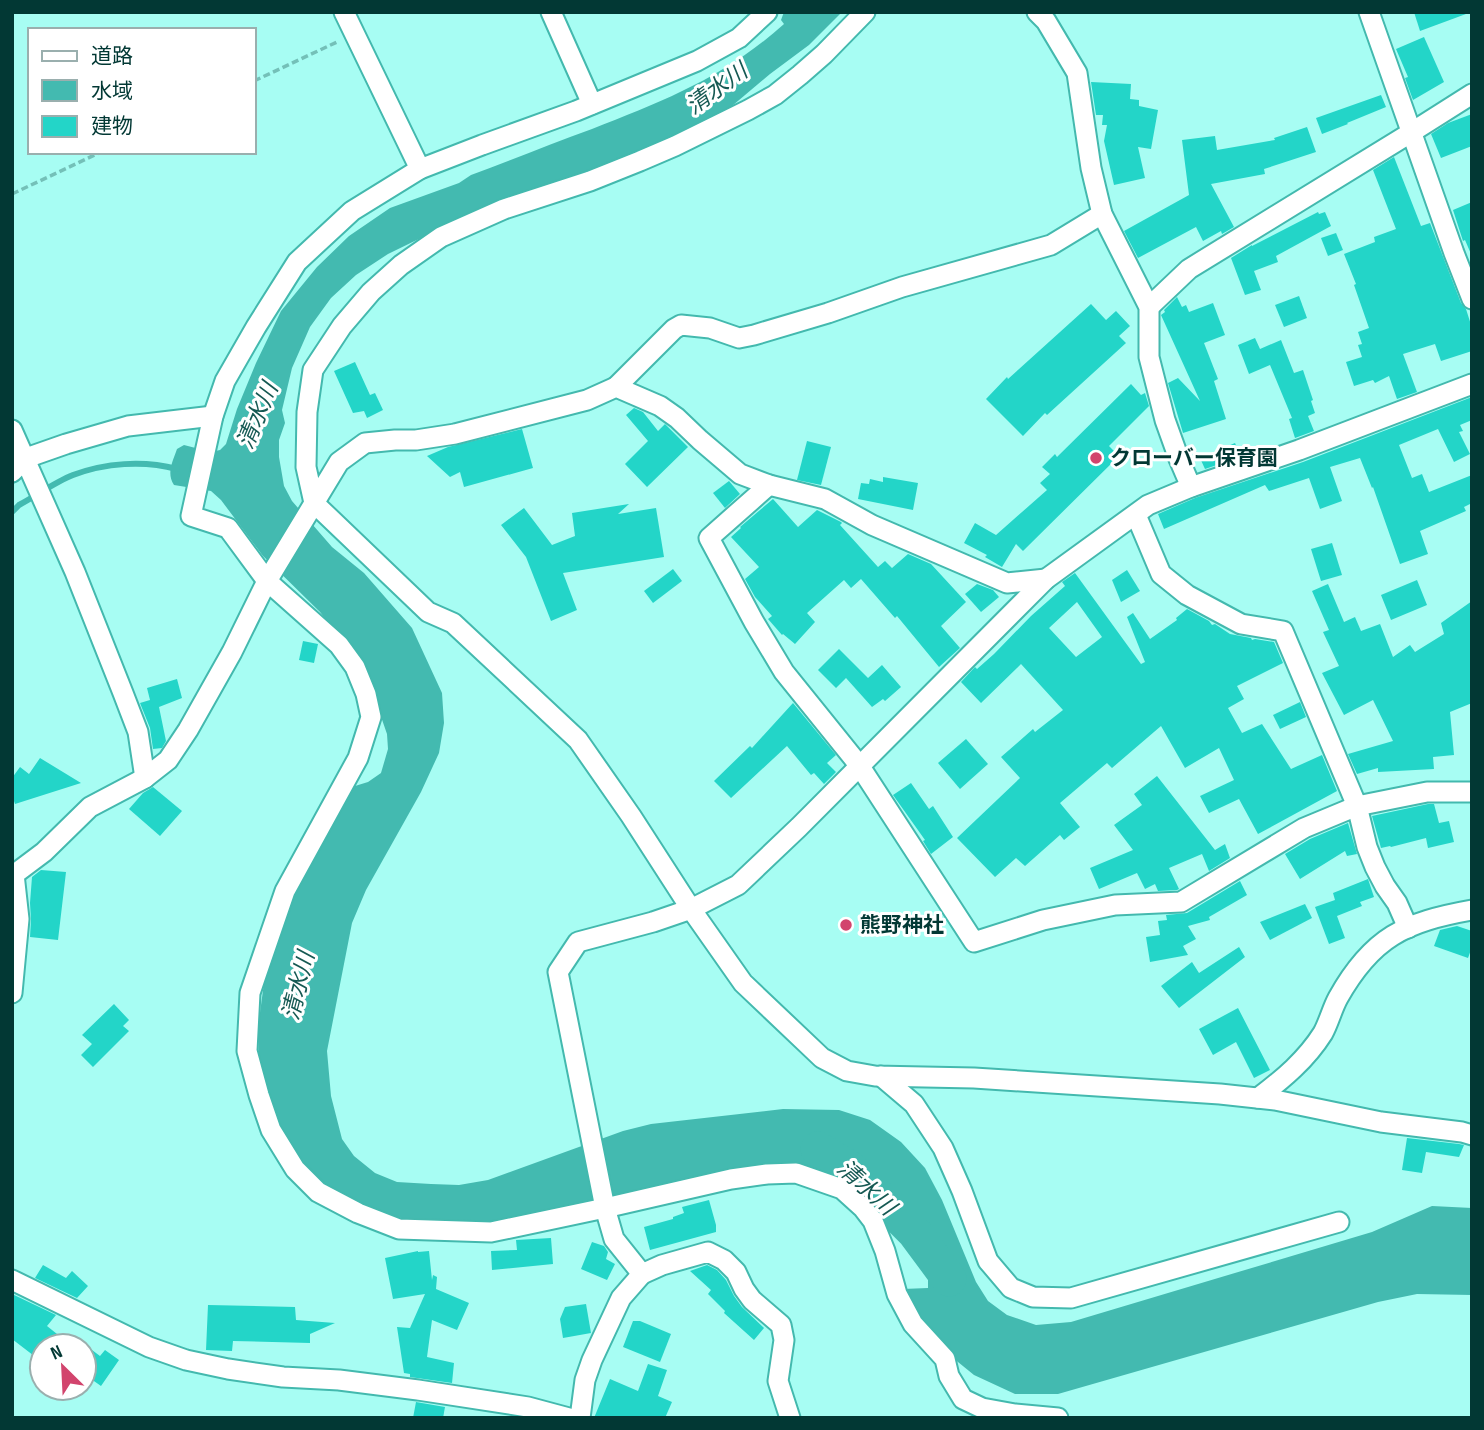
<svg xmlns="http://www.w3.org/2000/svg" width="1484" height="1430" font-family="'Sofia Sans Condensed','Noto Sans JP',sans-serif">
<rect width="100%" height="100%" fill="#a7fdf3"/>
<path fill="#43bab0" d="M784 12H842L809 45 770 74 732 106 665 141 623 160 468 215 388 254 356 275 331 298 310 327 292 368 282 410 285 423 279 440V457L284 486 292 501 332 547 364 573 412 628 442 693 444 723 439 753 421 792 366 890 352 923 327 1051 331 1096 342 1139 354 1156 375 1173 397 1182 431 1184 459 1185 488 1180 623 1131 651 1124 783 1109 839 1110 870 1120 901 1142 925 1168 942 1200 976 1282 988 1301 1007 1315 1036 1325 1071 1322 1372 1232 1432 1206 1472 1208V1295L1417 1294 1378 1302 1058 1394H1015L974 1375 942 1349 915 1315 903 1289 928 1288V1267L916 1223 900 1201 875 1180 835 1170V1180L795 1168 468 1227 426 1223 377 1213 342 1199 313 1177 288 1146 268 1107 258 1066 259 1020 264 983 296 892 355 786 368 782 381 773 388 749 387 734 378 708 372 680 361 664 320 612 263 556 221 500 211 491 174 485C166 473 173 461 177 449L184 445 211 452 220 450 226 444 237 409 256 363 281 311 317 267 349 236 390 208 459 183 471 175C511 160 551 144 592 129 664 101 725 77 784 24L781 20Z"/>
<g fill="none" stroke-linecap="round" stroke-linejoin="round">
<path stroke="#43bab0" stroke-width="6" d="M12 512 19 505C36 496 55 482 73 475 105 463 143 460 177 469"/>
<polyline stroke="#43bab0" stroke-width="35" points="818,1149 851,1169 915,1233 949,1279"/>
</g>
<g fill="#23d5c8" fill-rule="evenodd">
<polygon points="1414,12 1466,12 1466,14 1420,31"/>
<polygon points="1424,37 1444,82 1413,100 1405,78 1408,77 1396,49"/>
<polygon points="1091,82 1131,84 1130,99 1139,100 1139,106 1158,110 1151,149 1138,147 1145,178 1114,185 1104,141 1107,125 1102,125 1103,115 1096,115"/>
<polygon points="1381,95 1386,107 1347,123 1348,124 1322,134 1316,118"/>
<polygon points="1472,114 1472,146 1441,158 1431,134 1448,123"/>
<polygon points="1307,127 1316,152 1264,169 1265,174 1211,184 1234,227 1222,234 1221,231 1203,241 1196,227 1138,258 1124,231 1189,195 1182,140 1215,136 1217,150 1275,140 1274,138"/>
<polygon points="1394,157 1421,226 1430,223 1461,303 1466,309 1472,328 1472,351 1441,361 1435,344 1403,354 1417,392 1397,399 1389,376 1375,383 1373,380 1354,386 1346,362 1362,357 1358,345 1362,344 1358,332 1369,328 1354,285 1356,284 1344,254 1375,242 1374,237 1396,229 1373,170"/>
<polygon points="1472,202 1472,254 1471,254 1465,240 1463,241 1453,210"/>
<polygon points="1318,212 1319,214 1325,212 1331,226 1276,256 1278,262 1254,271 1261,290 1245,295 1231,258 1252,245 1252,246"/>
<polygon points="1336,233 1343,250 1328,256 1321,238"/>
<polygon points="1299,296 1307,318 1284,327 1275,305"/>
<polygon points="1177,297 1182,307 1186,305 1189,312 1213,303 1225,335 1204,343 1218,379 1214,381 1226,419 1183,433 1168,383 1178,378 1200,401 1161,315 1165,312 1164,310"/>
<polygon points="1091,304 1106,320 1116,311 1130,326 1119,336 1126,343 1047,415 1045,413 1023,436 986,399 1007,377 1008,379"/>
<polygon points="1255,338 1260,349 1281,340 1294,373 1303,370 1313,400 1311,401 1315,413 1308,416 1314,431 1295,438 1289,419 1292,418 1270,365 1249,374 1238,345"/>
<polygon points="355,362 370,395 375,393 383,410 367,418 364,411 353,413 334,371"/>
<polygon points="1131,384 1141,395 1145,393 1149,406 1109,446 1119,456 1023,551 1016,544 1002,567 985,557 987,555 964,543 975,523 996,535 1047,490 1040,483 1050,474 1042,467 1055,454 1057,457"/>
<polygon points="1472,397 1472,420 1460,425 1463,431 1459,432 1470,454 1454,462 1438,429 1399,445 1412,478 1422,474 1429,492 1472,475 1472,503 1464,507 1466,511 1420,531 1428,554 1400,564 1373,487 1372,488 1360,458 1330,467 1342,501 1320,509 1309,478 1269,491 1265,485 1164,529 1158,514 1195,498 1303,462"/>
<polygon points="634,408 643,412 658,431 665,424 688,447 647,487 625,464 648,441 626,415"/>
<polygon points="522,429 533,468 464,487 460,472 450,477 427,456 448,447"/>
<polygon points="807,441 831,447 821,485 797,480"/>
<polygon points="1235,443 1241,457 1205,469 1200,458"/>
<polygon points="883,477 918,483 913,510 858,499 861,483 869,484 870,479 883,482"/>
<polygon points="729,481 740,494 725,508 713,493"/>
<polygon points="773,499 798,527 817,510 841,522 842,523 840,525 878,567 885,561 892,568 908,554 931,564 966,602 941,626 960,648 939,667 897,616 895,618 861,579 851,588 844,580 807,613 815,622 795,644 783,634 782,635 768,619 772,616 755,597 745,579 759,567 731,537 741,528 740,527"/>
<polygon points="629,504 618,514 656,508 664,557 563,573 577,610 551,621 526,557 501,525 524,508 552,545 575,536 572,513"/>
<polygon points="1332,543 1342,575 1321,581 1311,549"/>
<polygon points="673,569 682,581 653,603 644,591"/>
<polygon points="1127,570 1140,591 1121,602 1112,580"/>
<path d="M1075 573 1141 664 1145 662 1127 617 1133 613 1150 639 1177 620 1176 618 1187 609 1209 621 1212 625 1215 624 1230 634 1251 638 1252 640 1255 639 1274 642 1283 663 1237 686 1244 699 1228 708 1242 733 1262 724 1291 769 1322 755 1337 791 1258 834 1239 799 1209 813 1200 796 1234 780 1219 748 1185 768 1161 726 1112 768 1107 763 1060 803 1080 827 1064 840 1060 835 1025 866 1016 858 995 877 957 838 1020 778 1001 757 1033 729 1035 732 1063 710 1021 664 981 703 961 682 975 667 977 669 994 654 1031 616 1065 586 1062 582ZM1077 602 1102 637 1076 657 1049 628Z"/>
<polygon points="1417,580 1427,605 1391,620 1381,595"/>
<polygon points="977,584 993,590 999,597 981,612 965,594"/>
<polygon points="1328,584 1344,622 1355,617 1361,631 1380,624 1393,657 1410,645 1415,652 1444,634 1441,623 1472,601 1472,703 1450,712 1454,755 1433,757 1434,769 1378,772 1378,768 1357,774 1348,754 1393,741 1373,700 1344,715 1322,673 1339,666 1323,632 1329,630 1312,591"/>
<polygon points="303,641 318,644 314,663 299,660"/>
<polygon points="839,649 868,678 882,665 901,687 885,701 883,699 872,707 846,678 836,688 818,670"/>
<polygon points="177,679 182,698 159,707 166,741 162,748 153,749 150,728 140,703 150,700 147,688"/>
<polygon points="1300,702 1306,717 1280,729 1273,715"/>
<polygon points="793,703 836,755 827,763 836,772 824,784 814,773 811,775 787,746 731,798 714,781 750,746 752,748"/>
<polygon points="966,739 988,764 960,789 938,763"/>
<polygon points="40,758 81,783 15,804 12,795 12,778 20,767 29,774"/>
<polygon points="1157,776 1215,850 1225,844 1230,858 1209,871 1202,854 1169,868 1179,889 1177,890 1158,891 1155,884 1145,889 1137,873 1099,889 1090,868 1133,850 1114,825 1142,805 1134,794"/>
<polygon points="911,783 929,809 933,806 953,837 931,854 923,841 925,840 893,795"/>
<polygon points="153,787 182,811 160,836 129,809 143,793"/>
<polygon points="1428,804 1434,804 1439,823 1449,821 1454,842 1428,848 1426,838 1391,847 1390,846 1381,848 1372,816"/>
<polygon points="1348,823 1357,854 1347,856 1345,851 1300,879 1285,854 1310,839"/>
<polygon points="41,870 66,872 58,940 30,937 31,920 30,903 32,877"/>
<polygon points="1368,879 1374,897 1360,902 1362,906 1337,916 1345,938 1329,944 1315,907 1335,900 1333,893"/>
<polygon points="1240,881 1247,895 1209,917 1210,920 1188,926 1196,939 1183,946 1188,955 1150,962 1146,937 1160,935 1158,921 1167,920 1166,915 1187,913"/>
<polygon points="1305,904 1312,918 1270,940 1260,922"/>
<polygon points="1457,926 1472,931 1472,947 1468,958 1434,946 1440,930"/>
<polygon points="1239,947 1245,957 1179,1008 1161,986 1192,962 1199,973"/>
<polygon points="114,1004 129,1020 123,1026 129,1031 93,1067 81,1055 92,1044 82,1035"/>
<polygon points="1238,1008 1270,1070 1254,1078 1236,1042 1213,1055 1199,1029"/>
<polygon points="1407,1138 1459,1144 1464,1145 1459,1157 1426,1152 1422,1173 1402,1170"/>
<polygon points="709,1200 716,1225 716,1232 650,1250 644,1227 673,1219 673,1217 684,1213 682,1207"/>
<polygon points="551,1238 553,1264 492,1270 491,1251 517,1250 516,1240"/>
<polygon points="592,1242 604,1246 608,1252 606,1259 615,1264 607,1280 581,1269"/>
<polygon points="418,1251 418,1252 429,1251 432,1280 433,1275 437,1277 436,1289 469,1303 457,1330 432,1320 427,1357 454,1363 452,1383 410,1377 410,1374 404,1373 397,1327 410,1328 425,1294 393,1299 385,1258"/>
<polygon points="43,1265 66,1278 72,1271 88,1286 77,1298 35,1278"/>
<polygon points="707,1265 717,1270 726,1280 734,1296 742,1307 764,1328 754,1340 724,1313 725,1311 708,1294 711,1290 690,1271"/>
<polygon points="12,1294 56,1315 47,1326 72,1346 42,1346 42,1362 12,1339"/>
<polygon points="586,1304 591,1333 563,1338 560,1319 565,1307"/>
<polygon points="208,1305 295,1307 296,1320 335,1323 310,1334 310,1343 233,1341 232,1351 206,1350"/>
<polygon points="633,1321 640,1321 671,1334 660,1362 623,1347"/>
<polygon points="84,1344 100,1356 105,1350 119,1360 101,1386 84,1374"/>
<polygon points="648,1364 667,1370 658,1396 672,1402 665,1418 594,1418 610,1379 638,1391"/>
<polygon points="416,1402 445,1407 443,1418 413,1418"/>
</g>
<g fill="none" stroke-linecap="round" stroke-linejoin="round">
<defs>
<g id="street">
<polyline points="344,12 420,169"/>
<polyline points="551,12 592,104"/>
<polyline points="767,12 739,38 697,61 576,111 482,145 420,169 352,211 297,262 256,327 225,381 213,416 191,516 228,528 267,581 339,645 355,667 366,694 371,717 358,758 285,891 250,993 247,1051 259,1095 271,1130 295,1169 318,1192 358,1213 399,1229 491,1232 605,1208 731,1179 767,1174 796,1173 842,1189 863,1208 873,1221 885,1251 897,1294 913,1324 945,1359 949,1376 963,1399 982,1408 1015,1414 1058,1418"/>
<polyline points="865,12 824,54 800,75 775,95 748,110 675,146 640,161 590,181 504,209 441,237 401,265 371,292 342,326 313,370 307,412 306,467 314,503 428,612 453,623 578,740 631,816 691,909 743,983 822,1058 847,1071 875,1076 974,1078 1220,1094 1275,1100 1381,1122 1462,1132 1472,1135"/>
<polyline points="1037,12 1046,21 1077,73 1091,168 1102,214 1149,307 1149,357 1165,420 1179,459 1191,487"/>
<polyline points="1369,12 1454,253 1472,299"/>
<polyline points="1149,307 1189,269 1412,132 1472,94"/>
<polyline points="616,387 674,329 681,325 710,328 739,338 754,335 828,313 902,287 1051,245 1102,214"/>
<polyline points="12,430 75,572 123,693 138,732 145,778"/>
<polyline points="12,472 26,458 66,444 128,426 213,416"/>
<polyline points="769,485 709,538 754,622 784,672 859,765 974,942 1043,920 1115,905 1181,902 1304,828 1357,806 1427,792 1472,792"/>
<polyline points="1136,515 1161,574 1187,595 1241,624 1283,631 1357,806 1367,847 1375,867 1385,886 1397,903 1408,928"/>
<polyline points="12,876 44,852 90,807 145,778 168,760 188,730 232,652 267,581 339,462 365,443 395,440 416,440 455,434 587,400 616,387 660,406 677,418 700,440 740,474 769,485 825,499 872,525 1007,583 1046,579"/>
<polyline points="12,993 19,919 14,874"/>
<polyline points="881,1076 914,1104 943,1148 962,1191 988,1261 1011,1288 1033,1297 1071,1298 1339,1222"/>
<path d="M1258 1098C1283 1079 1306 1060 1323 1033 1329 1022 1332 1009 1338 998 1372 937 1405 922 1472 910"/>
<polyline points="642,1274 662,1265 708,1252 724,1260 736,1272 744,1289 752,1300 781,1325 784,1340 778,1381 790,1418"/>
<polyline points="12,1280 149,1347 186,1360 228,1369 283,1377 339,1380 418,1390 528,1407 569,1418"/>
<polyline points="580,1418 585,1380 592,1360 621,1298 642,1274 614,1239 605,1208 558,972 578,942 653,922 691,909 738,885 799,827 1046,579 1148,505 1191,487 1299,450 1472,384"/>
</g>
</defs>
<use href="#street" stroke="#43b9ae" stroke-width="23"/>
<g stroke="#74c0b8" stroke-width="3.5" stroke-dasharray="7 3.5" stroke-linecap="butt">
<polyline points="254,81 337,42"/>
<polyline points="12,194 101,152"/>
</g>
<use href="#street" stroke="#fff" stroke-width="19"/>
</g>
<g fill="#d2446d" stroke="#fff" stroke-width="2.5">
<circle cx="1096" cy="458" r="7"/>
<circle cx="846" cy="925" r="7"/>
</g>
<g text-anchor="middle" dominant-baseline="central" stroke-width="6" stroke-linejoin="round" paint-order="stroke">
<g font-size="21" font-weight="bold" fill="#023834" stroke="#fff" text-anchor="start">
<text x="1110" y="458">クローバー保育園</text>
<text x="860" y="925">熊野神社</text>
</g>
<g font-size="23" font-style="italic" fill="#165953" stroke="#fff">
<text transform="translate(717 89) rotate(-36)">清水川</text>
<text transform="translate(258 416) rotate(-67)">清水川</text>
<text transform="translate(299 986) rotate(-76)">清水川</text>
<text transform="translate(866 1188) rotate(42)">清水川</text>
</g>
</g>
<rect width="1484" height="1430" fill="none" stroke="#023834" stroke-width="28"/>
<rect x="28" y="28" width="228" height="126" fill="#ffffff" stroke="#9aafae" stroke-width="2"/>
<rect x="42" y="51" width="35" height="10" fill="#ffffff" stroke="#9aafae" stroke-width="2"/>
<text x="91" y="63" font-size="21" fill="#023834">道路</text>
<rect x="42" y="80" width="35" height="21" fill="#43bab0" stroke="#9aafae" stroke-width="2"/>
<text x="91" y="98" font-size="21" fill="#023834">水域</text>
<rect x="42" y="116" width="35" height="21" fill="#23d5c8" stroke="#9aafae" stroke-width="2"/>
<text x="91" y="133" font-size="21" fill="#023834">建物</text>
<g transform="translate(63 1367) rotate(336)"><circle r="33" fill="#ffffff" stroke="#9aafae" stroke-width="2"/>
<path d="M0-5L12 26L0 18L-12 26Z" fill="#d2446d"/>
<text y="-10" font-size="19" font-weight="bold" text-anchor="middle" fill="#023834">N</text>
</g>
</svg>
